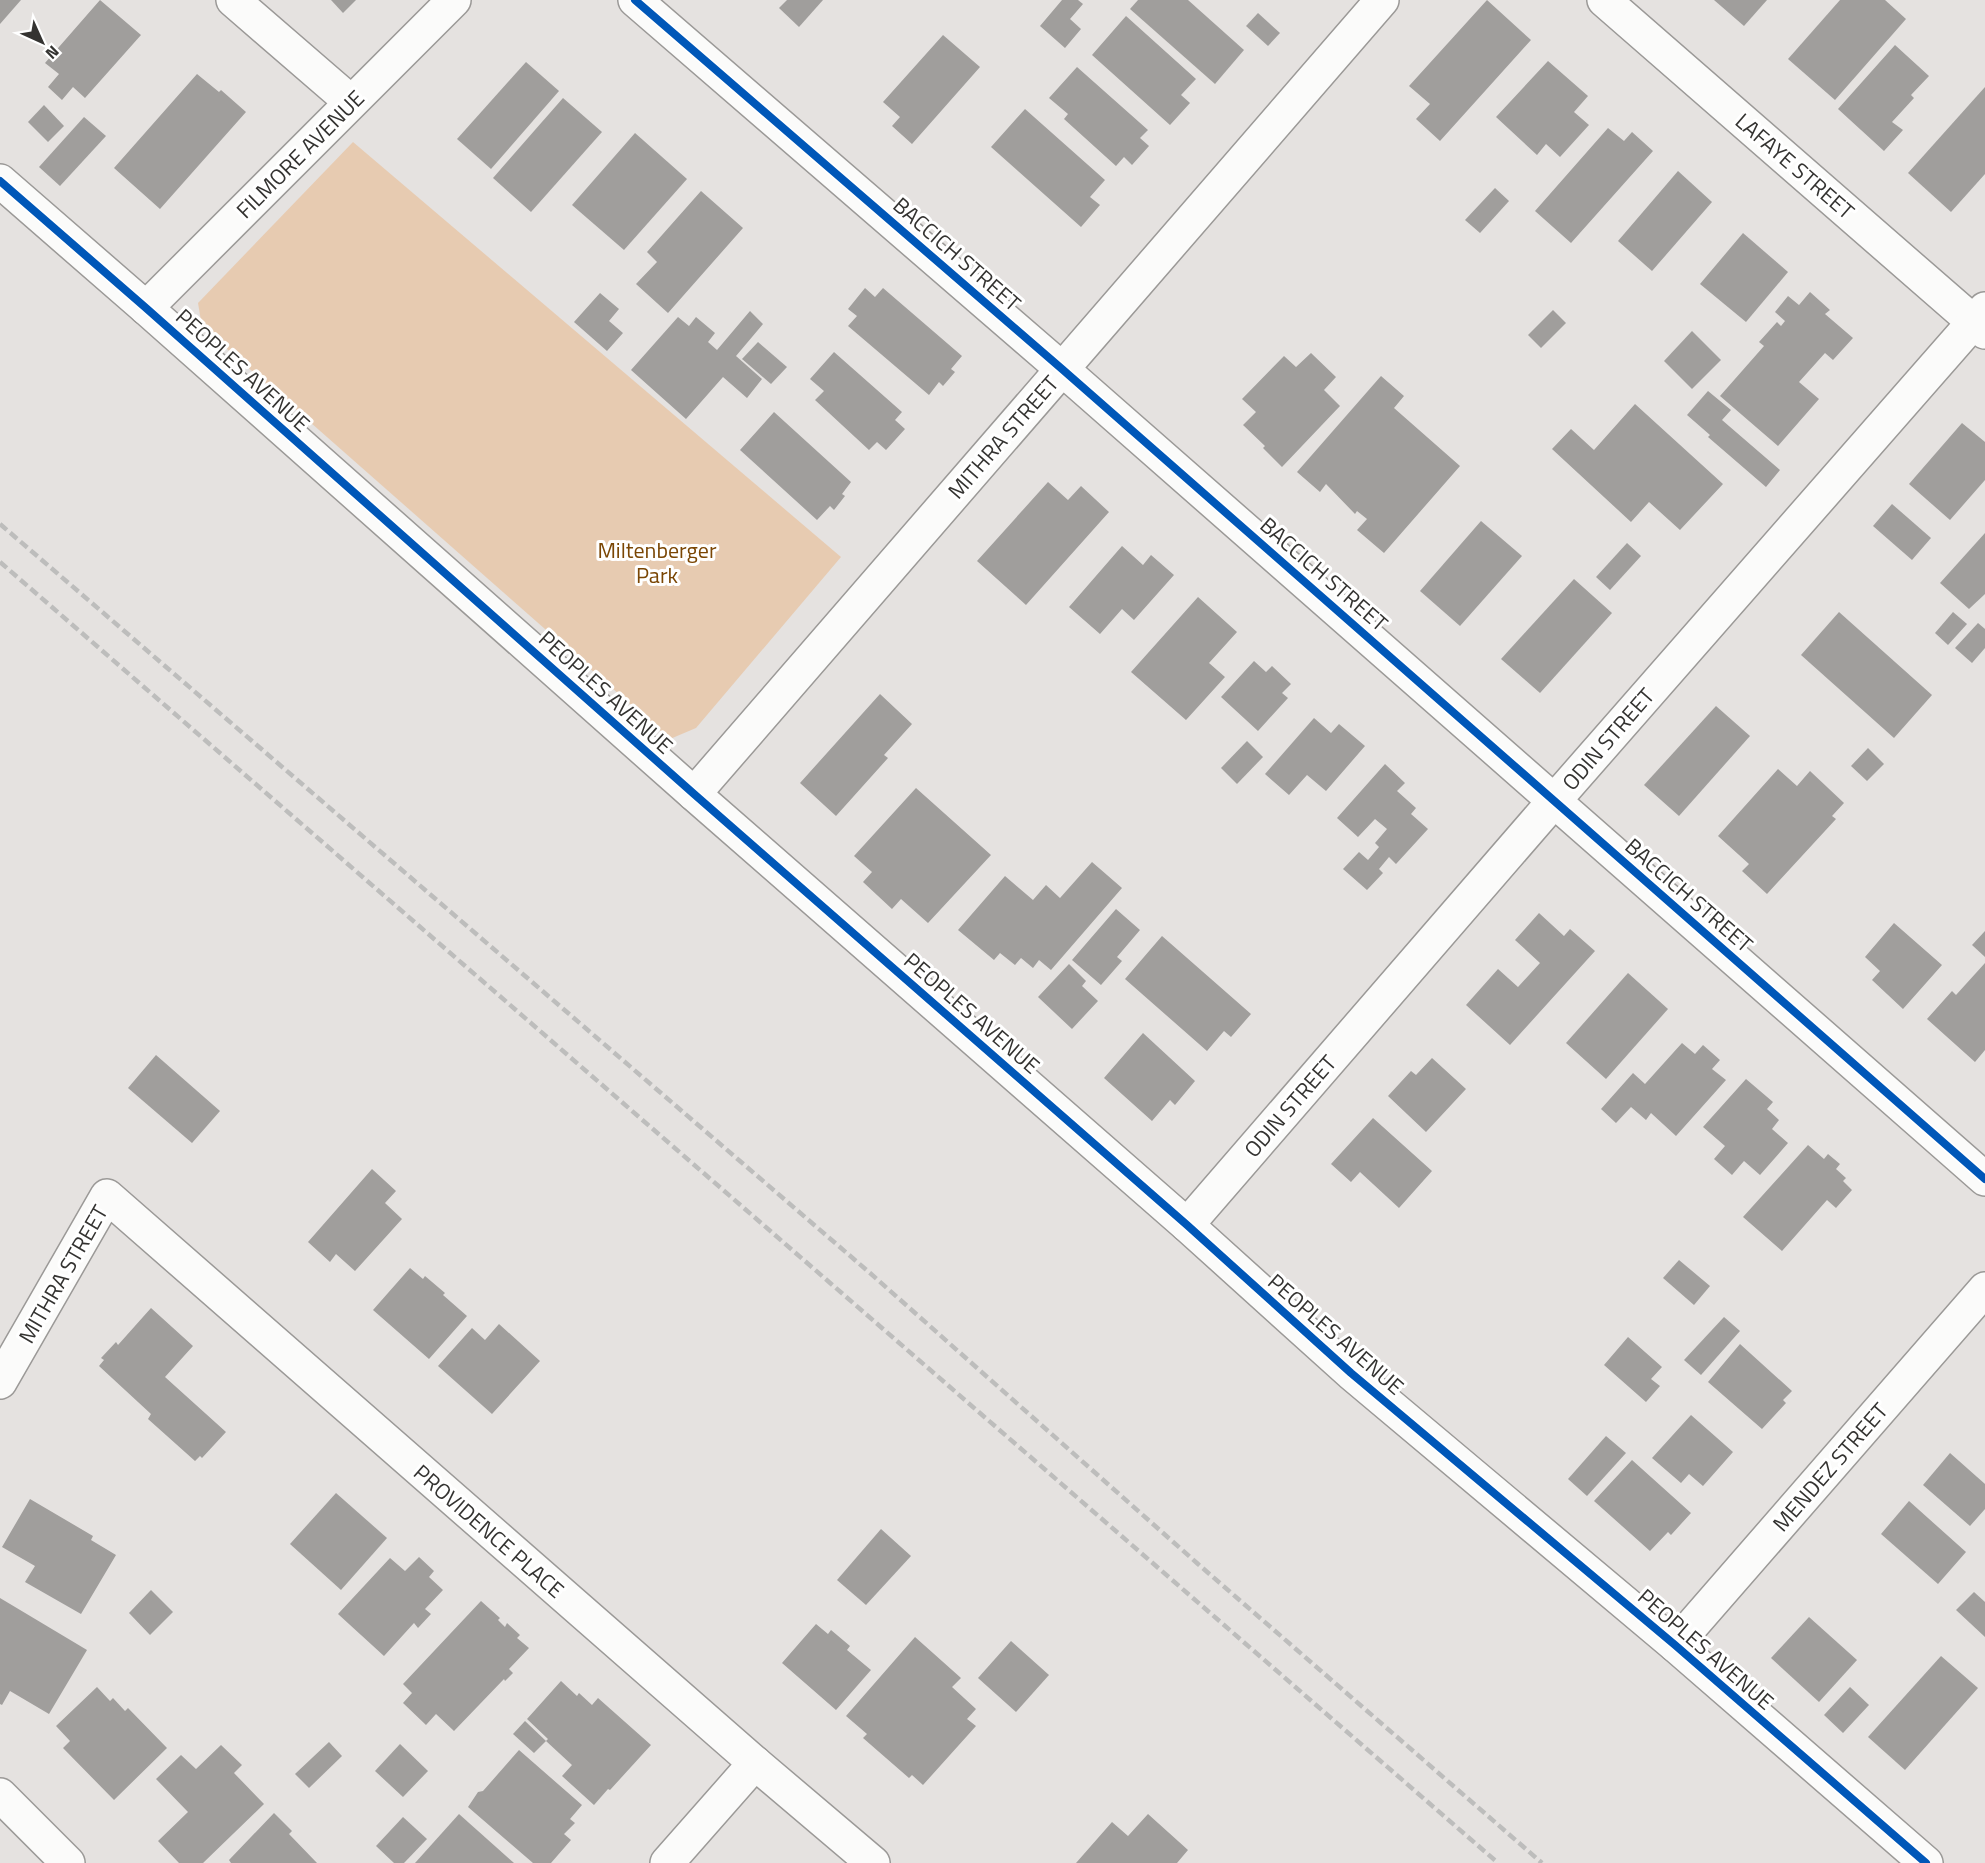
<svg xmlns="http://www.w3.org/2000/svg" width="1985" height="1863" font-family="'Titillium Web',sans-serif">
<rect width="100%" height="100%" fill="#e5e2e0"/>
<polygon fill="#e7cbb1" points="353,142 841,557 696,728 670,739 202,327 198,303"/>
<g fill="#a09e9c">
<polygon points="0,0 21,0 0,24"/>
<polygon points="100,0 141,35 85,98 73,87 62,100 48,87 59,74 45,63"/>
<polygon points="331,0 356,0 343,13"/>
<polygon points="787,0 823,0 799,27 779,8"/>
<polygon points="1062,0 1078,0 1083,4 1070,19 1081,29 1065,48 1040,26"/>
<polygon points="1138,0 1188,0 1244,50 1215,84 1130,9"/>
<polygon points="1487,0 1531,40 1440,141 1416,119 1430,104 1409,86"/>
<polygon points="1714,0 1767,0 1744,26"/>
<polygon points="1840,0 1885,0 1906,19 1835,100 1788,59"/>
<polygon points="1258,13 1280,33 1268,46 1246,26"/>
<polygon points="1126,16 1196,79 1181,95 1190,103 1170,125 1092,55"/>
<polygon points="943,35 980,67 912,144 892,126 900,117 883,102"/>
<polygon points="1895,45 1929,76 1911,95 1914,98 1892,122 1903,130 1884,151 1838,109"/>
<polygon points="1548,61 1588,96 1574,112 1589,125 1560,157 1546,144 1537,155 1496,117"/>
<polygon points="526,62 559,91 491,169 457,139"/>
<polygon points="1077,67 1148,130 1140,138 1149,146 1132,165 1124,157 1116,166 1064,119 1068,114 1049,98"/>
<polygon points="197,74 219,92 221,90 246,112 160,209 114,168"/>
<polygon points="1985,87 1985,174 1951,212 1908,173"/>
<polygon points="563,98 602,132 531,212 493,178"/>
<polygon points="44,105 64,126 48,142 28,122"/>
<polygon points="1025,109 1105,180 1090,197 1100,205 1081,227 991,147"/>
<polygon points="84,117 106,136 60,186 39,167"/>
<polygon points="1608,128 1624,141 1632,132 1653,151 1571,243 1535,211"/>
<polygon points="635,133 687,179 624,250 572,205"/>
<polygon points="1678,171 1712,202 1652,271 1618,241"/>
<polygon points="1495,188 1509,201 1480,233 1465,220"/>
<polygon points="701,191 743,228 668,313 636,284 657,262 647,252"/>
<polygon points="1743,233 1788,272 1746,322 1700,284"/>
<polygon points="865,288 875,297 883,288 962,356 951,369 955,372 943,386 939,382 929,395 848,326 857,316 848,309"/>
<polygon points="1810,292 1830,310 1825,314 1853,338 1833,360 1825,353 1799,382 1819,399 1778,446 1720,396 1764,346 1759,342 1777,322 1781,326 1785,321 1775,312 1788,296 1799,305"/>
<polygon points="600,293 619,309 609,321 623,333 607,351 574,322"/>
<polygon points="1553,310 1566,323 1541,348 1528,335"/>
<polygon points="750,311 763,324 736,356 762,379 747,398 723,377 686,419 631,370 678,317 689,326 696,317 715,333 708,342 717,350"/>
<polygon points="1692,331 1721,360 1692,389 1664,361"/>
<polygon points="758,342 787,367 771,384 742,359"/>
<polygon points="834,352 902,412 895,420 905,429 886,450 877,442 869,450 815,400 824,391 810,379"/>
<polygon points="1311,353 1336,377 1324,390 1340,406 1282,467 1263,448 1265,446 1243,425 1256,412 1242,399 1284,356 1296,367"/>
<polygon points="1381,376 1404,396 1394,408 1460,466 1384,553 1357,530 1367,519 1357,511 1355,514 1326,484 1320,492 1297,472"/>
<polygon points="1708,391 1731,410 1722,420 1780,470 1766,487 1708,437 1710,435 1687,415"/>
<polygon points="1635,404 1723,484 1680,530 1649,502 1631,522 1552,449 1571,429 1594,450"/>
<polygon points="774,412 851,482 842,494 845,496 834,510 830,506 817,520 740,450"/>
<polygon points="1962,423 1985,442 1985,480 1950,520 1909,484"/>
<polygon points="1048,482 1068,500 1081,486 1109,512 1026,605 977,561"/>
<polygon points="1892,504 1931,538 1912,560 1873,526"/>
<polygon points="1481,521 1522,556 1460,626 1420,591"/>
<polygon points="1985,533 1985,594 1969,609 1940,583"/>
<polygon points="1627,543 1641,556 1610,590 1596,577"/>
<polygon points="1122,546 1143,565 1151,555 1174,575 1134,620 1122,609 1100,634 1069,607"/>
<polygon points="1574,579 1612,613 1540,693 1501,659"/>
<polygon points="1198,597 1237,632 1209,663 1225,677 1186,720 1131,672"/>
<polygon points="1839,612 1932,695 1894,738 1801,655"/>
<polygon points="1953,612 1967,624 1948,645 1935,633"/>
<polygon points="1978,623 1985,629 1985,648 1972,663 1955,648"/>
<polygon points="1254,661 1266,672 1272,666 1291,684 1282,693 1288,698 1258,731 1221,697"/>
<polygon points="880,694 912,724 884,755 888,758 836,816 800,783"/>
<polygon points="1716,706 1750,736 1679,816 1644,785"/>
<polygon points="1314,718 1331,733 1339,724 1365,746 1326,791 1307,775 1289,795 1265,774"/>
<polygon points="1247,741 1263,757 1237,784 1221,768"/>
<polygon points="1868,748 1884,764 1867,781 1851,766"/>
<polygon points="1385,764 1405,783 1397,791 1416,808 1411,814 1428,829 1396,864 1389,857 1379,869 1383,873 1367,890 1343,869 1359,852 1368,860 1379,847 1375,843 1387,829 1375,819 1358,837 1337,818"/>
<polygon points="1778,769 1797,786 1810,771 1844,803 1832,816 1836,819 1767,894 1742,871 1749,864 1718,836"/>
<polygon points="916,788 991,855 928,923 901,899 892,909 863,882 872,872 854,856"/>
<polygon points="1092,862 1122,888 1051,970 1039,960 1033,968 1021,958 1015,965 1000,953 994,960 958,930 1005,876 1033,900 1046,885 1060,898"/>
<polygon points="1116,909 1140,930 1117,957 1122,961 1101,985 1072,960"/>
<polygon points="1539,913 1564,936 1570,929 1595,951 1510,1045 1466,1005 1498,969 1518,987 1540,963 1515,940"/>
<polygon points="1894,923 1942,965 1903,1009 1872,980 1880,971 1865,957"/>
<polygon points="1985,931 1985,957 1972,945"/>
<polygon points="1162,936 1251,1014 1231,1037 1224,1031 1207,1051 1125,979"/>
<polygon points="1985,963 1985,1050 1975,1062 1927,1019 1952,991 1956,995"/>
<polygon points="1069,964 1086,981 1082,986 1098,1001 1072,1029 1038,997"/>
<polygon points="1628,973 1668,1009 1606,1079 1566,1043"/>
<polygon points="1143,1033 1195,1081 1175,1105 1170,1100 1152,1121 1104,1078"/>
<polygon points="1682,1043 1695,1054 1703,1045 1720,1060 1712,1069 1726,1080 1676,1136 1651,1113 1646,1120 1631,1107 1616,1123 1601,1109 1633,1073 1645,1084"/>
<polygon points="156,1055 220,1111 192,1143 128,1088"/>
<polygon points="1432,1058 1466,1089 1426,1132 1388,1096 1411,1071 1416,1075"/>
<polygon points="1746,1079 1773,1102 1767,1109 1779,1120 1772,1129 1788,1143 1760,1175 1744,1161 1732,1175 1714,1159 1725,1146 1703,1127"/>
<polygon points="1373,1118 1432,1171 1399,1208 1360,1172 1351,1182 1331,1164"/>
<polygon points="1808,1145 1824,1159 1828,1154 1840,1164 1836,1169 1846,1178 1843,1181 1852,1190 1836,1208 1827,1200 1782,1251 1743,1217"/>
<polygon points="372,1169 396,1191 385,1203 402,1219 355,1271 336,1254 330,1262 308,1242"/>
<polygon points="1679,1260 1710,1286 1694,1305 1663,1278"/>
<polygon points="410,1268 423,1279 425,1276 445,1293 443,1295 467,1316 429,1359 373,1310"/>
<polygon points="151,1308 193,1346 165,1377 226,1432 202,1458 200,1456 195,1461 148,1419 151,1414 99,1366 104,1360 101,1358 116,1342 118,1345"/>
<polygon points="1724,1317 1740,1331 1701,1375 1684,1360"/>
<polygon points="499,1324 540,1361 492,1414 438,1366 472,1328 485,1340"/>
<polygon points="1628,1337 1662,1367 1651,1379 1660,1386 1646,1402 1604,1365"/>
<polygon points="1740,1344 1792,1391 1783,1400 1786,1403 1762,1429 1708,1382"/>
<polygon points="1691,1415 1733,1452 1703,1486 1689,1474 1681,1483 1652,1458"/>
<polygon points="1606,1436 1626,1453 1587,1496 1568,1479"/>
<polygon points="1950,1453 1985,1484 1985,1509 1970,1526 1923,1485"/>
<polygon points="1632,1460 1691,1513 1671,1535 1668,1532 1650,1551 1594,1501"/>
<polygon points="336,1493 387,1538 341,1590 290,1544"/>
<polygon points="30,1499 93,1536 91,1540 116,1555 81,1614 25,1582 35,1566 2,1547"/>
<polygon points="1909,1501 1966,1552 1938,1584 1881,1534"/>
<polygon points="881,1529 911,1556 866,1605 837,1580"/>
<polygon points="419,1557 434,1571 429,1577 443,1590 425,1609 431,1614 418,1628 414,1623 384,1656 338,1614 390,1558 405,1571"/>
<polygon points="151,1590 173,1612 150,1635 129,1613"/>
<polygon points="1974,1592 1985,1602 1985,1637 1956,1610"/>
<polygon points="0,1598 87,1650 49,1714 10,1691 2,1705 0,1704"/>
<polygon points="481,1601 500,1618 498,1620 505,1627 507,1623 520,1635 517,1638 529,1648 509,1669 513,1673 505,1681 504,1679 454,1731 436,1714 426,1725 403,1703 412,1693 403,1684"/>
<polygon points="1809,1617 1857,1660 1819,1702 1771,1658"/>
<polygon points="816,1624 828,1634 831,1630 850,1646 847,1650 871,1670 836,1710 782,1663"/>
<polygon points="915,1637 961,1678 952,1687 976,1709 967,1719 976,1726 923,1785 912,1775 909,1778 863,1738 867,1734 846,1716"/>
<polygon points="1011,1641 1049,1675 1016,1712 978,1678"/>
<polygon points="1941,1656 1978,1688 1905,1770 1868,1737"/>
<polygon points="561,1681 577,1696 579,1693 592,1705 598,1698 651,1745 610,1790 608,1789 594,1805 562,1776 572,1765 546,1741 548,1739 527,1719"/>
<polygon points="97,1687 110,1701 113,1698 125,1711 128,1708 167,1748 114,1800 63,1748 70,1741 56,1726"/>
<polygon points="1850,1687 1869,1705 1843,1733 1824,1715"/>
<polygon points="525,1721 546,1741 534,1753 513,1734"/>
<polygon points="329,1742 342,1756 309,1788 295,1774"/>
<polygon points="400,1744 428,1771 403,1797 375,1771"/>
<polygon points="221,1745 242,1765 234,1773 264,1804 203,1863 179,1863 158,1841 188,1812 156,1779 181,1755 196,1769"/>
<polygon points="519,1750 582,1805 570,1819 575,1823 564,1834 571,1840 551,1863 533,1863 468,1807 478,1792 483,1791"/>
<polygon points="274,1813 292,1831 289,1834 317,1863 231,1863 229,1860"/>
<polygon points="459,1814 514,1863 415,1863"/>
<polygon points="1148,1814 1188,1850 1177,1863 1076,1863 1112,1822 1128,1836"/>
<polygon points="403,1817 427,1839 404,1863 394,1863 376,1846"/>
</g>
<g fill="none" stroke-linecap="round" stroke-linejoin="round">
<defs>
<g id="minor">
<polyline points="233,0 351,102"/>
<polyline points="635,0 1062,369 1985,1179"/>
<polyline points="1604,0 1985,332"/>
<polyline points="0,181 146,308 694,794 1187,1225 1351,1373 1675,1645 1926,1863"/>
<polyline points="146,308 454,0"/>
<polyline points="694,794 1382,0"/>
<polyline points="1187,1225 1554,801 1985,309"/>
<polyline points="0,1382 107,1196 755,1763 873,1863"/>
<polyline points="1675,1645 1985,1289"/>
<polyline points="0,1795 68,1863"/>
<polyline points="667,1863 755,1763"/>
</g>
</defs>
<use href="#minor" stroke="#9b9997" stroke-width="36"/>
<use href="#minor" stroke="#fbfbfa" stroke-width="33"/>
<g stroke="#bdbdbc" stroke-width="4.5" stroke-dasharray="9 4.5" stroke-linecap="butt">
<polyline points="0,524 870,1273 1198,1564 1542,1863"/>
<polyline points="0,562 1498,1863"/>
</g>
<defs>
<g id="cycleway">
<polyline points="635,0 1062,369 1985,1179"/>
<polyline points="0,181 146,308 694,794 1187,1225 1351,1373 1675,1645 1926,1863"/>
</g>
</defs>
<use href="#cycleway" stroke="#fff" stroke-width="11"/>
<use href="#cycleway" stroke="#0057b8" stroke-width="8"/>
</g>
<g text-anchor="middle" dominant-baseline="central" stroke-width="6" stroke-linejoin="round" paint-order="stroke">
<g font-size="22" fill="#343331" stroke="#fff">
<text transform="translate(300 154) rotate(-45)">FILMORE AVENUE</text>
<text transform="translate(1795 166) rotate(41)">LAFAYE STREET</text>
<text transform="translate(957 254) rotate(41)">BACCICH STREET</text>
<text transform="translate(243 370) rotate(42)">PEOPLES AVENUE</text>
<text transform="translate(1003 437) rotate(-49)">MITHRA STREET</text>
<text transform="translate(1324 574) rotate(41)">BACCICH STREET</text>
<text transform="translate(606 692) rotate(42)">PEOPLES AVENUE</text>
<text transform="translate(1608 739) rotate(-49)">ODIN STREET</text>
<text transform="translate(1689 895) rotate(41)">BACCICH STREET</text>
<text transform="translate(972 1013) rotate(41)">PEOPLES AVENUE</text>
<text transform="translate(1290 1106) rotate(-49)">ODIN STREET</text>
<text transform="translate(63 1274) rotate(-60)">MITHRA STREET</text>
<text transform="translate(1336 1334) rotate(41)">PEOPLES AVENUE</text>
<text transform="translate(1830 1467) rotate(-49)">MENDEZ STREET</text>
<text transform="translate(489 1531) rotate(41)">PROVIDENCE PLACE</text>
<text transform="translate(1706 1649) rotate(41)">PEOPLES AVENUE</text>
</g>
<g font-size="22" fill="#7a4604" stroke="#fff">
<text x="657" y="550">Miltenberger<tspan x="657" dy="25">Park</tspan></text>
</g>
</g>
<g transform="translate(42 42) rotate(135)" stroke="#ffffff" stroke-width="4.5" paint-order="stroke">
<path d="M0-4.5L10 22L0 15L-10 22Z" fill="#343331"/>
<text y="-9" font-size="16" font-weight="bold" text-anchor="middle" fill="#343331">N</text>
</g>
</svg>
